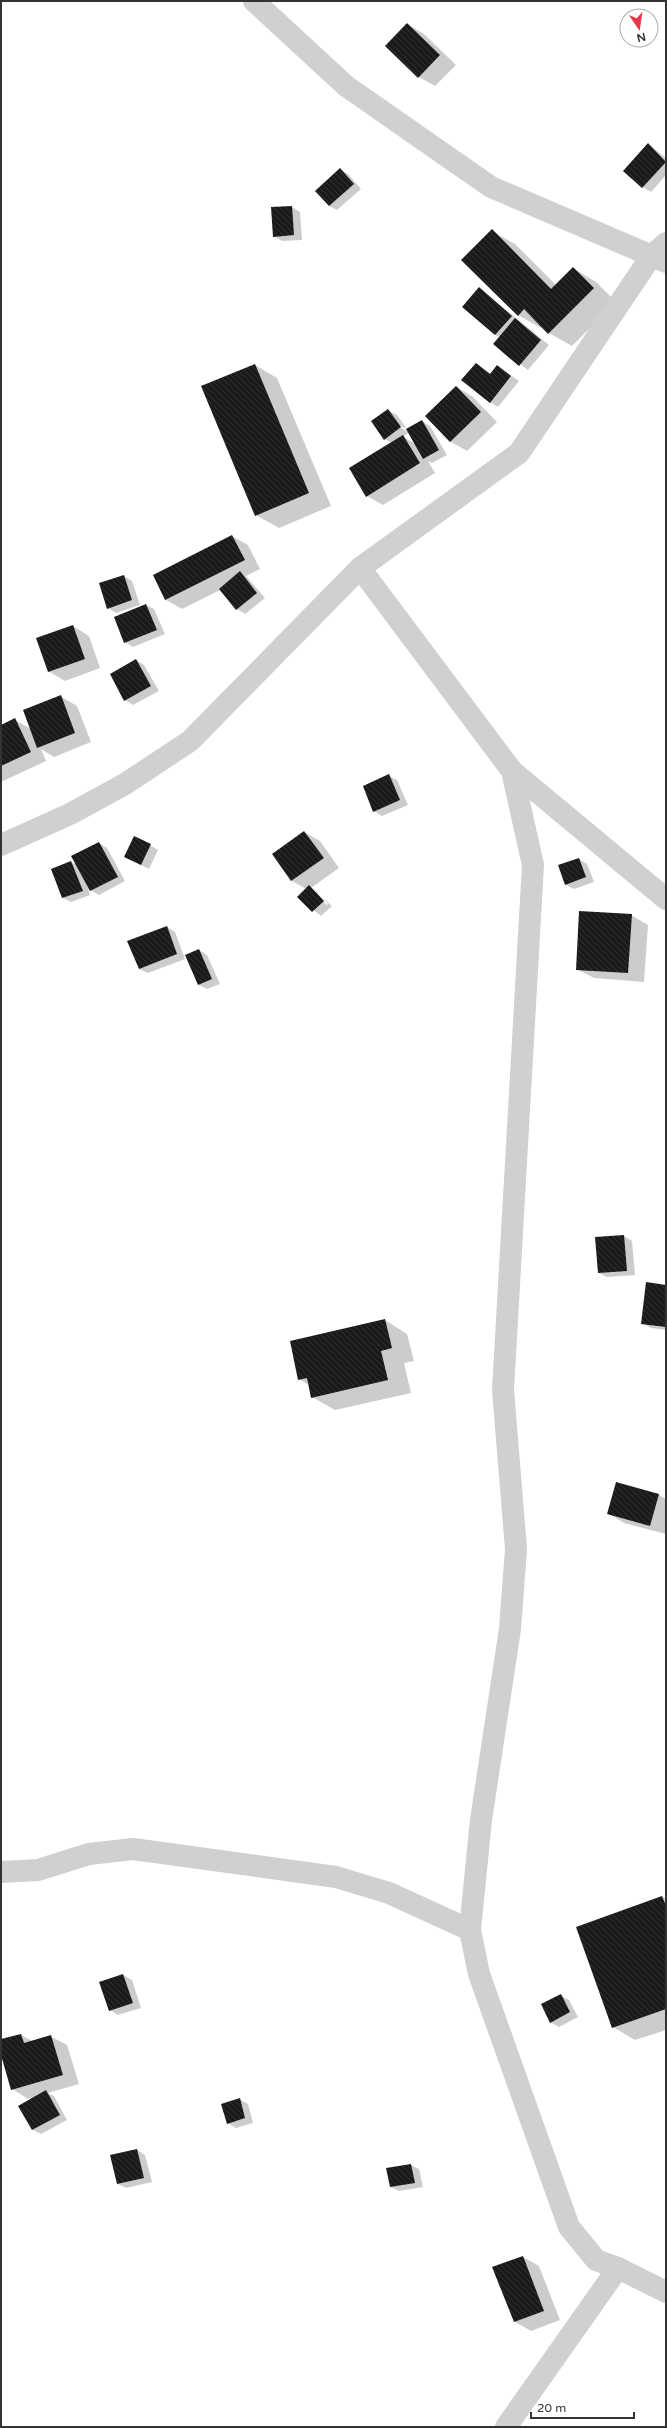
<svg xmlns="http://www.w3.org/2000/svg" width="667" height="2428" font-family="'Varela Round',sans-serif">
<defs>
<pattern id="building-back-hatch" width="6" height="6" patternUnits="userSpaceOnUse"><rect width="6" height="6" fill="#1a1a1a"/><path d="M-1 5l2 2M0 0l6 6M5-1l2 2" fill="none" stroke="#333"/></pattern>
</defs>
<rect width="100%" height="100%" fill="#fff"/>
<g fill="#0003" fill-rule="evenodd">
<polygon points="407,24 424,34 456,65 435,86 419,77"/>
<polygon points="648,144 666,158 666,175 651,192 643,187"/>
<polygon points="340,169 348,174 361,189 337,210 329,206"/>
<polygon points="292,207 300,212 302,240 282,241 274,236"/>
<polygon points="492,231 515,244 556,285 573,268 596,282 616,302 572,346 549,333 542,327 541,328 518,315"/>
<polygon points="479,288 549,345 528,370 494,344 500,337 495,335"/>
<polygon points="476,364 491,374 497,366 519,381 498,407 490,402"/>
<polygon points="255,365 277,378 331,506 279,528 256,515"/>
<polygon points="457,387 473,397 497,422 467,451 451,442 427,416"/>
<path d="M388 410 397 415 407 429 397 424 396 425 408 432 422 421 430 426 447 455 432 463 428 461 435 473 383 505 367 496 392 443 385 439ZM409 432 416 444 403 437Z"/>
<polygon points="232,536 248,545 260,569 246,576 265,598 245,614 237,609 220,590 182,609 166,600 154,576"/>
<polygon points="124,576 132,581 140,605 116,613 108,608"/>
<polygon points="146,605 154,609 165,634 133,647 125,642"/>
<polygon points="73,626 89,636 100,668 65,681 48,671"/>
<polygon points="136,660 144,665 159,691 133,705 125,700"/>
<polygon points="60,696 77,706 91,742 54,757 41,749 46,761 1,782 1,726 15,720 31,729"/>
<polygon points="389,776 397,780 408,805 382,816 374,811"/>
<path d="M304 832 320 841 339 868 311 888 332 906 321 916 298 897 306 889 292 881 273 854ZM316 891 328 904 327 905 314 892Z"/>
<polygon points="99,843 107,848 125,881 99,895 88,889 90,895 71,902 63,898 71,862 77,865"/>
<polygon points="150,845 158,850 149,869 133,861"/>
<polygon points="579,859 587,864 594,882 574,889 566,885 559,866"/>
<polygon points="631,915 648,925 644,982 594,978 577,969"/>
<polygon points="167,927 175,932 185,959 148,973 139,969"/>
<polygon points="199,950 207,955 220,984 207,989 199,985"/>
<polygon points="624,1236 632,1241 635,1275 607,1277 599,1273"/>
<polygon points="666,1286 666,1330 651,1328 642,1323"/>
<polygon points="385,1320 407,1334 414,1361 404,1363 411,1393 335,1410 312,1397 309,1385 299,1379"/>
<polygon points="617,1483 659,1495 666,1499 666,1534 624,1523 608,1513"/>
<polygon points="662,1897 666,1899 666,2030 635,2040 613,2027"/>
<polygon points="123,1975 132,1980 141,2008 118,2015 110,2010"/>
<polygon points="561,1996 569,2000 578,2017 559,2027 550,2022"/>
<polygon points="21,2035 32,2041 50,2036 67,2045 79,2084 48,2093 54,2096 67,2120 41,2134 33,2130 20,2106 34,2097 28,2099 12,2089 1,2052 1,2040"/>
<polygon points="239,2099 248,2104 253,2123 236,2128 228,2123"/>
<polygon points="137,2150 145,2155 152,2182 126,2188 118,2184"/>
<polygon points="411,2165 419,2169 423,2187 399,2191 391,2187 387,2169"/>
<polygon points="523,2257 539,2266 560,2320 531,2331 515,2322"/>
</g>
<g fill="url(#building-back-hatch)">
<polygon points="407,23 440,55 418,78 385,46"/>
<polygon points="648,143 666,162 642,188 623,171"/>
<polygon points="340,168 354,184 329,206 315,191"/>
<polygon points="292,206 294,235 273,237 271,207"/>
<polygon points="492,229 551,289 573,267 594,288 548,334 524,309 518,316 461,260"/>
<polygon points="479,287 512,316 495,335 462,307"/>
<polygon points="515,318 541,340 519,366 493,344"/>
<polygon points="476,363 490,374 497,365 511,376 490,403 461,380"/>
<polygon points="255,364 309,493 255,516 201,386"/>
<polygon points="456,386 481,412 450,442 425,416"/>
<polygon points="388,409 401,427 384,440 371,421"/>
<polygon points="422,420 439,450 423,459 406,429"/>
<polygon points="403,435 420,463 366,497 349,468"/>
<polygon points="232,535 245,560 165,600 153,575"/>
<polygon points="240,571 257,593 236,610 219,589"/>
<polygon points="124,575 132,600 107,609 99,583"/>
<polygon points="146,604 157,630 124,643 114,617"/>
<polygon points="73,625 85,659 48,672 36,638"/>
<polygon points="136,659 151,686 124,701 110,674"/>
<polygon points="61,695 75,733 37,748 23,710"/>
<polygon points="15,718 31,752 1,766 1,725"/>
<polygon points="389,774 400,800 373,812 363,786"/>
<polygon points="304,831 324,858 291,881 272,854"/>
<polygon points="134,836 151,844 141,865 124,857"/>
<polygon points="99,842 118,877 90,891 71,856"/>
<polygon points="579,858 586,877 565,885 558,865"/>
<polygon points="71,861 83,891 62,898 51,869"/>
<polygon points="309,885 324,901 312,912 297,897"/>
<polygon points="579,911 632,914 628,973 576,970"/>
<polygon points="167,926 177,954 139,969 127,941"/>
<polygon points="199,949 212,979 198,985 185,955"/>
<polygon points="624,1235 627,1271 598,1273 595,1237"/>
<polygon points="646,1282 666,1285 666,1327 641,1324"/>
<polygon points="385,1319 392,1348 381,1351 388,1380 311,1398 307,1378 298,1380 290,1341"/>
<polygon points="616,1482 659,1494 650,1526 607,1514"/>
<polygon points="662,1896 666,1906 666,2009 612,2028 576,1927"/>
<polygon points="123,1974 133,2003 109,2011 99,1982"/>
<polygon points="561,1994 570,2012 550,2023 541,2004"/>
<polygon points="21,2034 24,2043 51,2035 63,2075 11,2090 1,2055 1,2039"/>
<polygon points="46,2090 60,2115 32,2130 18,2106"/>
<polygon points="240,2098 245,2118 227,2124 221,2104"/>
<polygon points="137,2149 144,2178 117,2184 110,2155"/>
<polygon points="411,2164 415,2183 390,2187 386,2168"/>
<polygon points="523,2256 544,2311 514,2322 492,2267"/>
</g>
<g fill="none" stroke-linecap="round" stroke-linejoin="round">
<g stroke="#d0d0d0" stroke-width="22">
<polyline points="254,1 346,86 491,187 666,262"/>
<polyline points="360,568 512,771 533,865 503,1390 516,1549 510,1629 481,1820 470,1930 479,1974 569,2227 596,2260 618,2268 666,2292"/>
<polyline points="512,771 666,899"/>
<polyline points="1,1872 38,1870 89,1854 133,1849 336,1877 389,1893 470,1930"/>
<polyline points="506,2427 618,2268"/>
</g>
<polyline stroke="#d0d0d0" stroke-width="22" points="1,845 70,814 125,784 190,741 360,568 519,453 652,255 666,243"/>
</g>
<rect width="667" height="2428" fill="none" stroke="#333333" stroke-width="4"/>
<g transform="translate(639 28) rotate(167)"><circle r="19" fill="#ffffff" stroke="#adadad"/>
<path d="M0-3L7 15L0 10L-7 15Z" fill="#e63946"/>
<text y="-6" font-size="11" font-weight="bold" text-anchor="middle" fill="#333333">N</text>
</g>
<path d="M531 2412v6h103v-6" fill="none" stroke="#333333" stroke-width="2"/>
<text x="537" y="2412" font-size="12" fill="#333333" stroke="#ffffff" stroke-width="3" paint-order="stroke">20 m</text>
</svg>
